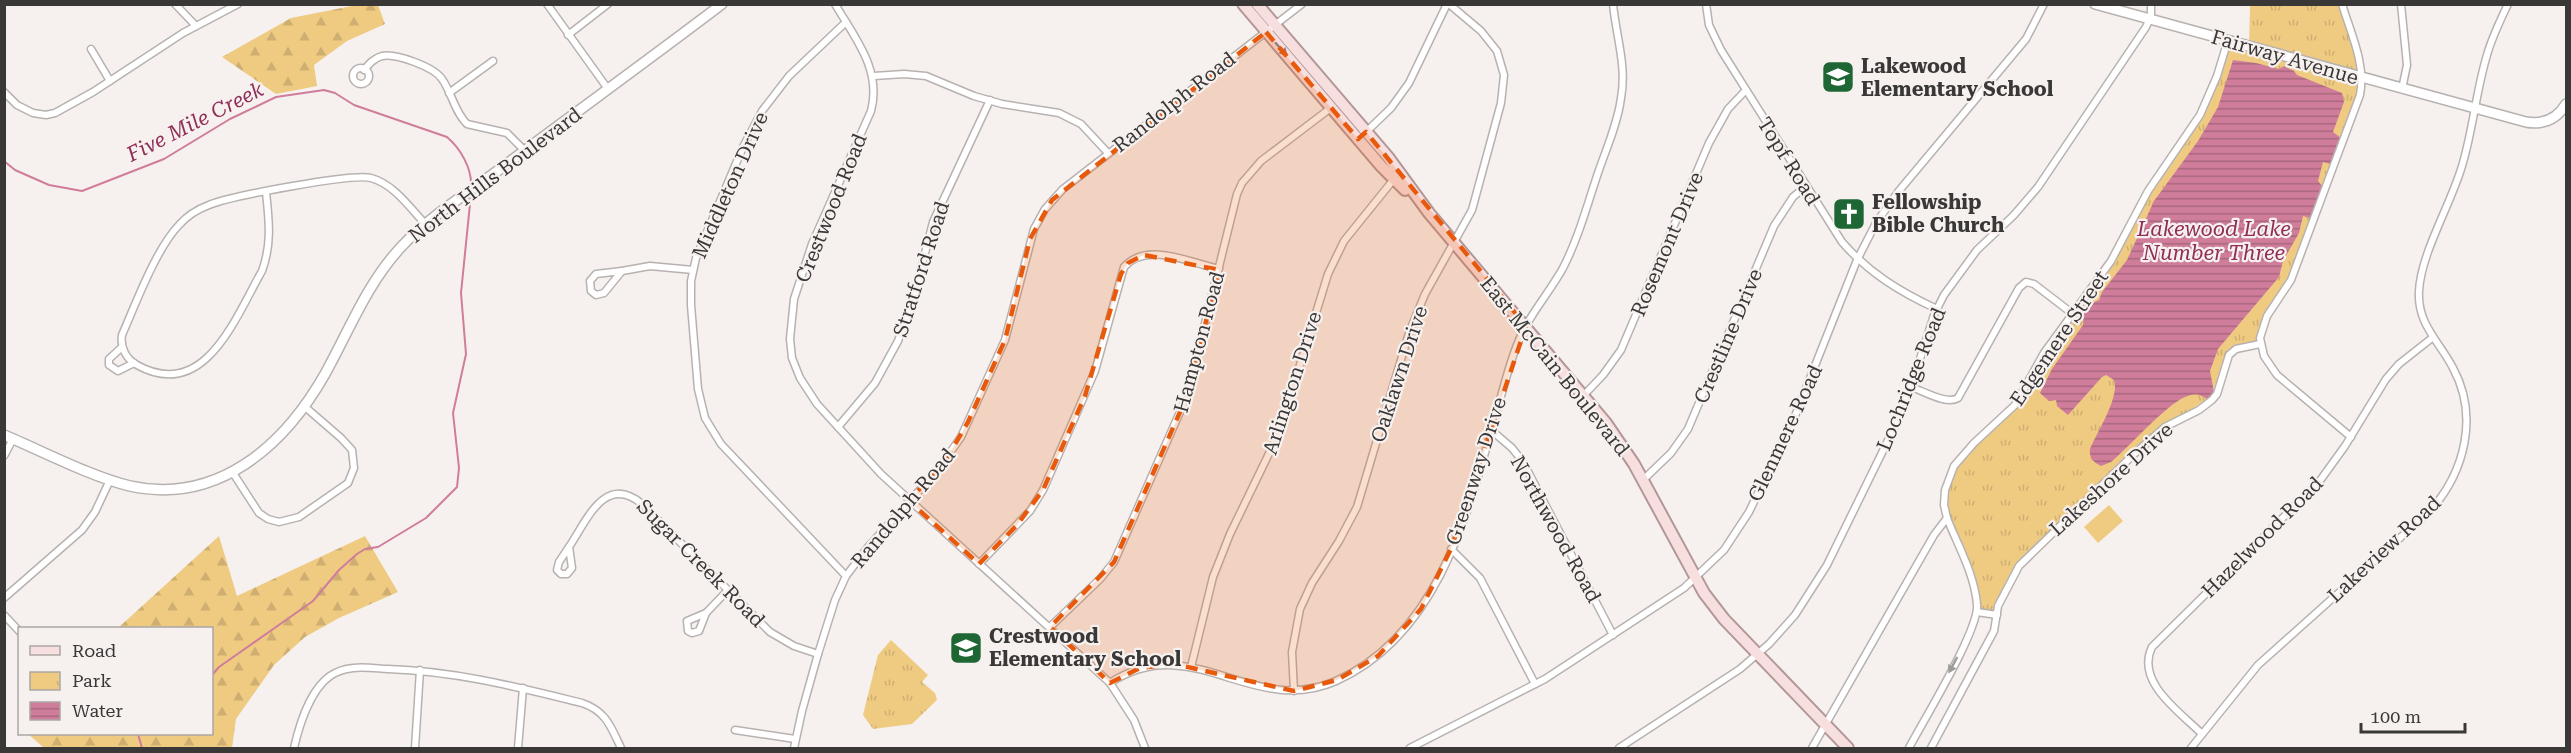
<svg xmlns="http://www.w3.org/2000/svg" width="2571" height="753" font-family="'Roboto Serif',serif">
<defs>
<pattern id="forest-firs" width="22" height="20" patternUnits="userSpaceOnUse" patternTransform="scale(1.5)"><rect width="22" height="20" fill="#efcb82"/><path d="M5 1l3.5 6h-7zM16 11l3.5 6h-7z" fill="#ceaf71"/></pattern>
<pattern id="park-tufts" width="24" height="20" patternUnits="userSpaceOnUse" patternTransform="scale(1.5)"><rect width="24" height="20" fill="#efcb82"/><path d="M3 7l-1-3M5 7V3M7 7l1-3M15 17l-1-3M17 17v-4M19 17l1-3" fill="none" stroke="#ceaf71"/></pattern>
<pattern id="water-rules" width="6" height="5" patternUnits="userSpaceOnUse" patternTransform="scale(1.5)"><rect width="6" height="5" fill="#cf7d9a"/><path d="M0 2.5h6" fill="none" stroke="#a9677e"/></pattern>
</defs>
<rect width="100%" height="100%" fill="#f6f1ef"/>
<polygon fill="#efcb82" points="2109,505 2123,521 2098,543 2084,527"/>
<g fill="url(#forest-firs)">
<polygon points="362,4 378,5 385,24 347,41 314,65 317,86 276,94 222,57 291,18"/>
<polygon points="219,536 237,596 365,536 398,592 339,618 305,637 274,665 236,719 232,748 44,748 28,734 212,734 212,628 118,628"/>
</g>
<g fill="url(#park-tufts)">
<polygon points="2250,5 2342,5 2362,80 2327,186 2260,344 2236,349 2226,359 2210,397 2177,419 2110,477 2019,566 1997,615 1977,612 1970,576 1947,518 1947,482 1974,443 2015,405 2036,367 2100,278 2136,210 2194,125 2217,76 2228,40 2249,46"/>
<polygon points="891,640 928,675 922,682 935,693 937,700 912,724 873,729 863,715 878,655"/>
</g>
<path fill="url(#water-rules)" d="M2233 60 2256 63 2279 69 2284 66 2294 71 2297 75 2342 93 2344 102 2333 132 2341 138 2330 164 2323 162 2318 181 2323 187 2310 218 2303 216 2299 233 2283 261 2279 277 2218 349 2210 371 2214 392 2207 399C2200 394 2194 393 2185 397 2166 405 2130 446 2111 462L2101 466C2093 462 2089 458 2090 449 2097 432 2120 397 2114 380L2106 375 2102 377 2068 415 2057 406 2056 400 2049 401 2040 393 2052 369 2083 325 2084 310 2090 304 2099 300 2102 292 2127 260 2154 201 2198 141 2218 107Z"/>
<g fill="none" stroke-linecap="round" stroke-linejoin="round">
<g stroke="#cf7d9a" stroke-width="2">
<path d="M4 161 15 170 49 185 82 191 164 159 230 119 276 97 324 90 335 93 354 105 447 137C460 148 472 168 471 186"/>
<polyline points="212,675 219,667 313,601 339,570 357,554 365,549 378,547 426,518 457,487 459,468 453,413 466,354 461,293 471,194"/>
<polyline points="138,734 142,748"/>
</g>
<defs>
<g id="street">
<polyline points="175,4 196,26"/>
<polyline points="547,4 608,89"/>
<path d="M835 4C855 38 882 70 871 111L812 244 794 299 790 339 792 358 800 378 817 404 881 474 1110 683 1134 720 1145 748"/>
<path d="M1706 4 1709 25 1721 50 1842 242C1869 273 1900 292 1937 309"/>
<path d="M2342 4C2351 34 2366 64 2360 95L2291 280 2267 316 2260 338 2264 356 2277 375 2351 437"/>
<polyline points="2401,4 2407,65 2402,89"/>
<polyline points="568,35 608,4"/>
<polyline points="91,49 110,81"/>
<circle cx="361" cy="76" r="8"/>
<path d="M364 70C369 64 374 58 382 56 396 53 434 67 442 79 452 93 454 111 467 124L507 133 525 151"/>
<polyline points="874,76 904,74 926,76 974,96 1002,104 1059,113 1081,124 1108,153"/>
<polyline points="4,92 17,105 33,113 46,115 55,113 93,92 183,33 238,4"/>
<polyline points="449,93 493,61"/>
<polyline points="1366,132 1391,108 1409,83 1447,4"/>
<path d="M266 192C269 220 272 244 262 271 236 316 205 403 137 365 126 359 120 347 122 335 136 303 156 249 179 225 187 216 198 209 209 205 230 196 354 173 371 178 394 184 411 209 426 225"/>
<polygon points="622,271 604,293 596,295 591,291 590,281 596,274"/>
<polyline points="622,271 650,266 693,270"/>
<polyline points="122,347 109,359 109,365 118,371 134,363"/>
<path d="M1911 387C1924 391 1946 405 1958 398L2019 288 2026 282 2034 284 2073 314"/>
<polyline points="1584,395 1603,375 1621,350 1709,143 1728,109 1746,90"/>
<polyline points="838,427 875,383 898,341 913,300 933,222 990,100"/>
<polyline points="1491,430 1512,448 1523,462 1613,635"/>
<polyline points="4,456 13,439"/>
<polyline points="233,473 259,513 268,519 279,522 299,517 348,483 354,468 352,450 341,438 304,406"/>
<polyline points="1643,480 1671,453 1688,429 1774,226 1793,197 1805,187"/>
<path d="M569 547C587 520 605 473 642 504L770 632 794 646 818 654"/>
<polygon points="569,547 572,568 567,574 561,574 557,570 559,562"/>
<polyline points="1451,549 1480,578 1535,684"/>
<path d="M979 564 1030 511 1043 490 1095 371 1124 267C1147 241 1191 263 1219 269"/>
<polyline points="846,576 721,444 705,418 698,389 691,305 691,281 696,258 743,147 762,111 789,76 846,22"/>
<polyline points="4,598 82,530 95,512 110,480"/>
<polyline points="1977,612 1997,615"/>
<polygon points="706,613 699,631 692,633 688,631 687,621"/>
<polyline points="706,613 728,590"/>
<polyline points="4,615 20,632"/>
<polyline points="1050,627 1100,579 1114,562 1187,396 1237,194 1242,183 1261,161 1332,107"/>
<polyline points="1191,667 1213,577 1230,534 1279,433 1328,274 1344,241 1394,179"/>
<path d="M1110 683C1193 629 1251 718 1336 681 1441 634 1469 508 1498 407 1504 386 1509 365 1517 345 1528 316 1548 295 1563 268 1579 237 1588 202 1599 170 1607 147 1618 122 1621 98 1627 66 1616 36 1613 4"/>
<polyline points="1294,691 1292,652 1300,609 1312,583 1339,541 1357,507 1409,333 1425,294 1472,210 1501,103 1504,75 1497,51 1481,31 1449,4"/>
<polyline points="735,730 795,739"/>
<path d="M2202 734C2180 712 2135 682 2152 647L2319 482 2345 446 2386 379 2399 364 2432 338"/>
<path d="M294 748C299 726 310 690 330 676 347 664 368 668 388 669 455 671 517 687 582 703 606 711 611 727 621 748"/>
<polyline points="415,748 420,670"/>
<polyline points="518,748 523,688"/>
<polyline points="794,748 802,711 818,654 835,600 846,576 868,547 937,471 961,437 1005,340 1034,229 1045,209 1063,189 1302,4"/>
<polyline points="1410,748 1545,679 1684,588 1724,550 1749,512 1793,421 1857,260 1876,223 1898,192 2026,39 2044,4"/>
<polyline points="1619,748 1740,669 1769,644 1795,615 1827,565 1898,420 1911,387 1934,315 1944,295 1977,250 2014,215 2038,187 2146,27 2151,16 2151,4"/>
<polyline points="1812,748 1934,535 1947,518 1944,505 1945,490 1954,466 1974,443 2015,405 2044,353 2111,261 2148,191 2200,115 2217,76 2228,40"/>
<path d="M1909 748C1923 721 1980 629 1977 604 1974 573 1958 546 1947 518"/>
<polyline points="1931,748 1994,631 1998,606 2019,566 2133,455 2165,427 2199,410 2212,400 2217,394 2229,355 2236,349 2260,344"/>
<path d="M2191 748 2258 665 2430 511C2465 472 2479 416 2453 368 2439 341 2417 324 2419 291 2421 253 2451 204 2462 166 2473 130 2476 91 2487 55 2492 37 2500 21 2508 4"/>
</g>
<g id="secondary">
<path d="M2095 4 2526 122C2544 125 2557 119 2566 104"/>
<path d="M4 435C42 451 92 477 130 486 218 505 284 446 325 374 349 331 367 283 402 246 431 215 474 189 508 163 579 110 651 58 722 4"/>
</g>
<g id="primary">
<polyline points="1243,4 1381,166 1405,190"/>
<polyline points="1257,4 1388,157 1429,213 1606,423 1634,464 1704,593 1724,619 1848,748"/>
</g>
</defs>
<use href="#street" stroke="#b7b2b0" stroke-width="9"/>
<use href="#secondary" stroke="#b7b2b0" stroke-width="12"/>
<use href="#primary" stroke="#b29797" stroke-width="14"/>
<use href="#street" stroke="#fff" stroke-width="6"/>
<use href="#secondary" stroke="#fff" stroke-width="9"/>
<use href="#primary" stroke="#f8dfdf" stroke-width="10"/>
</g>
<defs><path id="oneway-solid" d="M-6-.8H1V-3.2L6.5 0L1 3.2V.8H-6Z" transform="scale(1.5)"/></defs>
<use fill="#908383" href="#oneway-solid" transform="translate(1281 49) rotate(49)"/>
<use fill="#9c9c9b" href="#oneway-solid" transform="translate(1953 665) rotate(118)"/>
<path fill="#e8590c" fill-opacity="0.2" stroke="#e8590c" stroke-width="4.5" stroke-dasharray="12 8" stroke-linejoin="round" d="M1266 32 1358 139 1366 132 1526 326 1451 549 1421 609 1378 656 1337 680 1294 691 1174 664 1140 668 1110 683 1050 627 1114 562 1187 396 1219 270 1144 255 1128 263 1121 274 1085 396 1043 490 1017 525 979 564 909 501 947 458 968 422 1005 340 1030 239 1052 200Z"/>
<defs>
<symbol id="school-square" viewBox="-11 -11 22 22"><rect x="-9" y="-9" width="18" height="18" rx="4" fill="#1e6633" stroke="#f6f1ef"/><path d="M0-5L7-2L0 1L-7-2ZM-4 1L0 2.5L4 1V4Q0 6-4 4Z" fill="#fff"/></symbol>
<symbol id="church-square" viewBox="-11 -11 22 22"><rect x="-9" y="-9" width="18" height="18" rx="4" fill="#1e6633" stroke="#f6f1ef"/><path d="M-1.2-6h2.4v3.5h3.3v2.4h-3.3V6h-2.4V-.1h-3.3v-2.4h3.3Z" fill="#fff"/></symbol>
</defs>
<g fill-rule="evenodd">
<use href="#school-square" x="1819" y="58" width="38" height="38"/>
<use href="#church-square" x="1830" y="195" width="38" height="38"/>
<use href="#school-square" x="947" y="629" width="38" height="38"/>
</g>
<g text-anchor="middle" dominant-baseline="central" stroke-width="4.5" stroke-linejoin="round" paint-order="stroke">
<g font-size="20" fill="#3a3837" stroke="#f6f1ef">
<text transform="translate(2285 57) rotate(16)">Fairway Avenue</text>
<text transform="translate(1174 102) rotate(-38)">Randolph Road</text>
<text transform="translate(1789 161) rotate(58)">Topf Road</text>
<text transform="translate(495 175) rotate(-37)">North Hills Boulevard</text>
<text transform="translate(730 185) rotate(-66)">Middleton Drive</text>
<text transform="translate(831 208) rotate(-68)">Crestwood Road</text>
<text transform="translate(1667 244) rotate(-67)">Rosemont Drive</text>
<text transform="translate(921 269) rotate(-72)">Stratford Road</text>
<text transform="translate(1728 336) rotate(-67)">Crestline Drive</text>
<text transform="translate(2059 338) rotate(-56)">Edgemere Street</text>
<text transform="translate(1199 342) rotate(-75)">Hampton Road</text>
<text transform="translate(1555 366) rotate(51)">East McCain Boulevard</text>
<text transform="translate(1399 374) rotate(-72)">Oaklawn Drive</text>
<text transform="translate(1911 379) rotate(-68)">Lochridge Road</text>
<text transform="translate(1292 383) rotate(-72)">Arlington Drive</text>
<text transform="translate(1785 433) rotate(-65)">Glenmere Road</text>
<text transform="translate(1476 471) rotate(-72)">Greenway Drive</text>
<text transform="translate(2111 479) rotate(-42)">Lakeshore Drive</text>
<text transform="translate(903 508) rotate(-50)">Randolph Road</text>
<text transform="translate(1556 529) rotate(61)">Northwood Road</text>
<text transform="translate(2262 537) rotate(-45)">Hazelwood Road</text>
<text transform="translate(2384 549) rotate(-43)">Lakeview Road</text>
<text transform="translate(701 563) rotate(45)">Sugar Creek Road</text>
</g>
<g font-size="20" font-weight="bold" fill="#3a3837" stroke="#f6f1ef" text-anchor="start">
<text x="1861" y="66">Lakewood<tspan x="1861" dy="23">Elementary School</tspan></text>
<text x="1872" y="202">Fellowship<tspan x="1872" dy="23">Bible Church</tspan></text>
<text x="989" y="636">Crestwood<tspan x="989" dy="23">Elementary School</tspan></text>
</g>
<g font-size="21" font-style="italic" fill="#902e58" stroke="#f6f1ef">
<text transform="translate(195 122) rotate(-27)">Five Mile Creek</text>
<text x="2214" y="229">Lakewood Lake<tspan x="2214" dy="24">Number Three</tspan></text>
</g>
</g>
<rect width="2571" height="753" fill="none" stroke="#3a3837" stroke-width="12"/>
<rect x="18" y="627" width="195" height="108" fill="#f6f1ef" stroke="#aba7a5" stroke-width="1.5"/>
<rect x="30" y="646" width="30" height="9" fill="#f8dfdf" stroke="#aba7a5" stroke-width="1.5"/>
<text x="72" y="657" font-size="18" fill="#3a3837">Road</text>
<rect x="30" y="672" width="30" height="18" fill="url(#park-tufts)" stroke="#aba7a5" stroke-width="1.5"/>
<text x="72" y="687" font-size="18" fill="#3a3837">Park</text>
<rect x="30" y="702" width="30" height="18" fill="url(#water-rules)" stroke="#aba7a5" stroke-width="1.5"/>
<text x="72" y="717" font-size="18" fill="#3a3837">Water</text>
<path d="M2361 723v9h104v-9" fill="none" stroke="#3a3837" stroke-width="3"/>
<text x="2370" y="723" font-size="18" fill="#3a3837" stroke="#f6f1ef" stroke-width="4.5" paint-order="stroke">100 m</text>
</svg>
